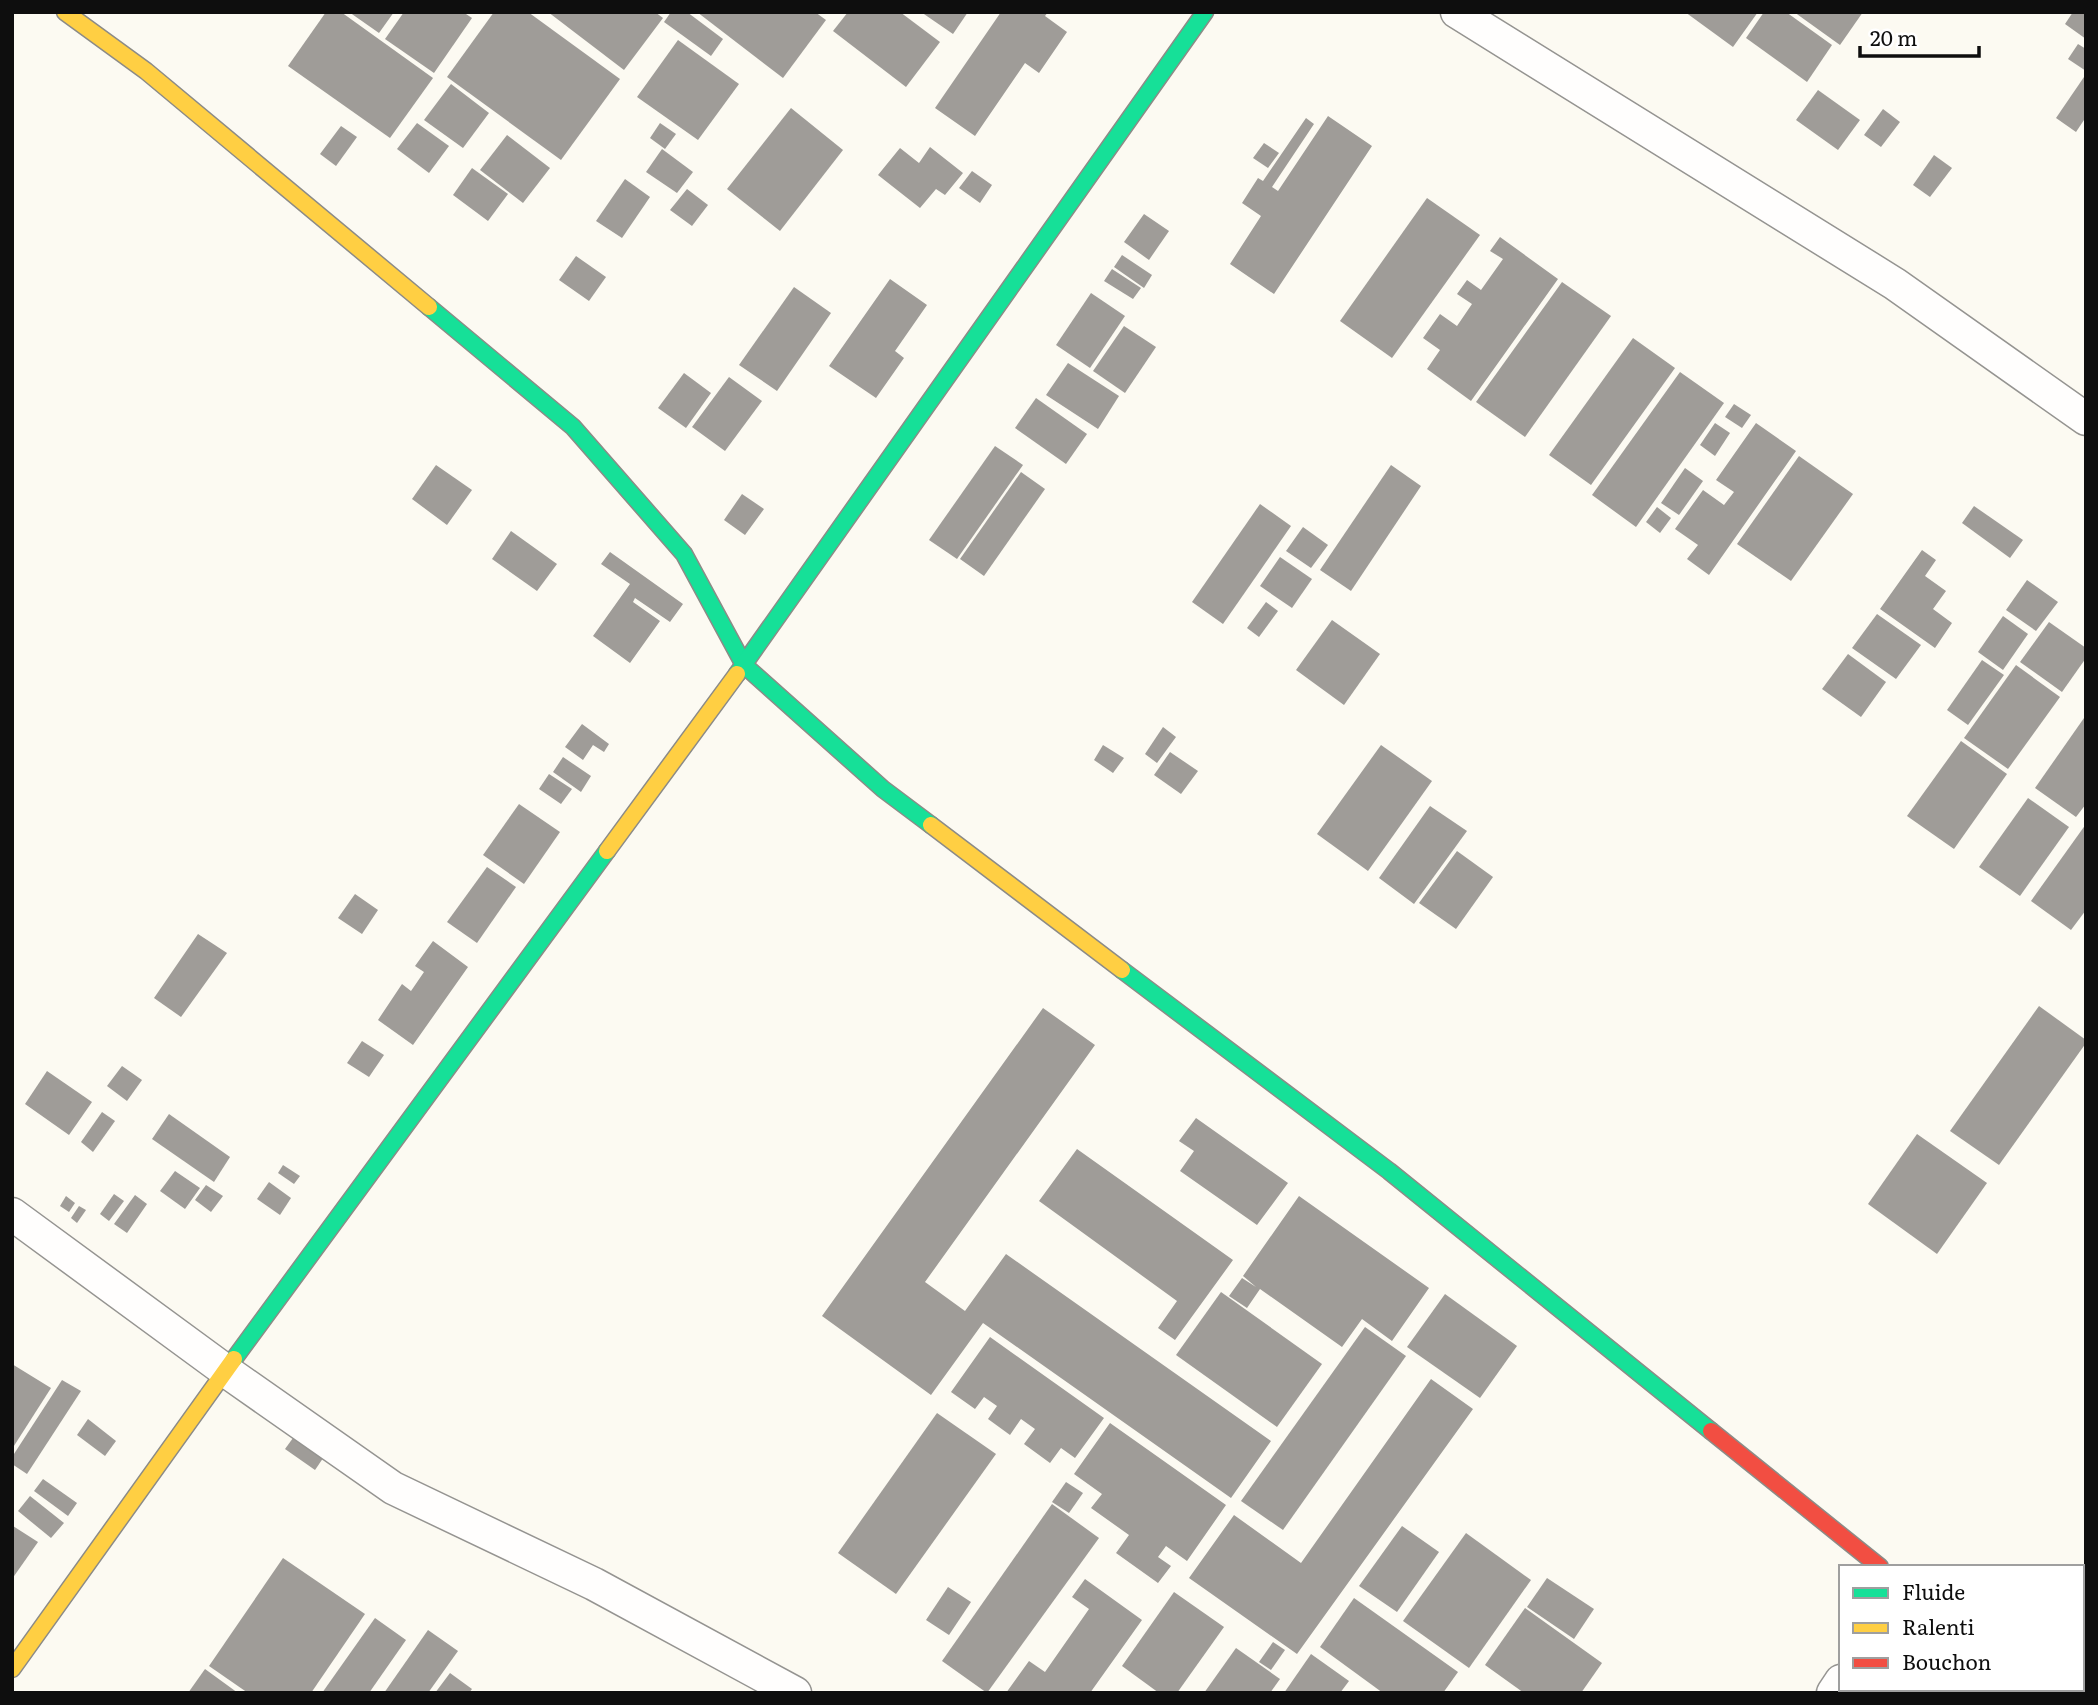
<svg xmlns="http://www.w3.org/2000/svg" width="2098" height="1705" font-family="Literata,serif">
<rect width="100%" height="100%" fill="#fcfaf2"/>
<g fill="#9f9c98">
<polygon points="326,12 341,12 433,78 390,138 288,66"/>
<polygon points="349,12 394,12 379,33"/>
<polygon points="404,12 463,12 472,18 434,73 385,39"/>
<polygon points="494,12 528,12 620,79 561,160 447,77"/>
<polygon points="548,12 655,12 663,18 624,70"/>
<polygon points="671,12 687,12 723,39 711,56 664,22"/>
<polygon points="697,12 815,12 826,20 783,78"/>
<polygon points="848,12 900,12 940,42 906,87 833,31"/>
<polygon points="921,12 968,12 953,34"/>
<polygon points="1001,12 1048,12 1045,16 1067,32 1039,73 1025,63 975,136 935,108"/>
<polygon points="1685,12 1758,12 1733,47"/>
<polygon points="1764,12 1786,12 1832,45 1807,82 1746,38"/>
<polygon points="1794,12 1863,12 1840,45"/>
<polygon points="2073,12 2086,12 2086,39 2065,24"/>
<polygon points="678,40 739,84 698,140 637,97"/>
<polygon points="2078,44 2086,49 2086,71 2068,59"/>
<polygon points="2084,77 2086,79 2086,117 2076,132 2056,118"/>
<polygon points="451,84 489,113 463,148 424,120"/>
<polygon points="1818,90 1860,120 1838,150 1796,120"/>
<polygon points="791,108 843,150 780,231 727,189"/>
<polygon points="1883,109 1900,122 1881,147 1864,135"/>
<polygon points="1328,116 1372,146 1274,294 1230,264 1261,216 1242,203 1258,178 1263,181 1306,118 1314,124 1272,187 1278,191"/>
<polygon points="417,123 449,146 429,173 397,149"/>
<polygon points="660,123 676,134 665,149 650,138"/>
<polygon points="341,126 357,137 336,166 320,154"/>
<polygon points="507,135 550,168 523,203 480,170"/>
<polygon points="1264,143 1279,153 1268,168 1253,158"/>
<polygon points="930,147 963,173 945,195 936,189 920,208 878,175 900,148 919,163"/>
<polygon points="662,149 693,172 677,193 646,172"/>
<polygon points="1934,155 1952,168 1930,197 1913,185"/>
<polygon points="472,168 508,194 488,221 453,195"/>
<polygon points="972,171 992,185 980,203 959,188"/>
<polygon points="625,179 650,197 622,238 596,221"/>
<polygon points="687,189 708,205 692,226 670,210"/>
<polygon points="1427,198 1480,235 1392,358 1340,321"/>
<polygon points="1144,214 1169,231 1149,260 1124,242"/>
<polygon points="1500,237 1558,279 1471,401 1427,369 1440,350 1423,338 1440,314 1457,326 1472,304 1457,294 1467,280 1481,290 1503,259 1490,251"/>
<polygon points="1122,255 1152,275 1144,288 1114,267"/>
<polygon points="576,256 606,277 589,301 559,280"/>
<polygon points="1112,269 1141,288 1133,299 1104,281"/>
<polygon points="890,279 927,305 895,351 904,358 876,398 829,366"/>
<polygon points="1562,282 1611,316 1525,437 1476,402"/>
<polygon points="794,287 831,313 777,391 739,365"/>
<polygon points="1091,293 1125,316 1090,368 1056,345"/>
<polygon points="1124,326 1156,347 1125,393 1093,371"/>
<polygon points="1633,338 1675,368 1591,485 1549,455"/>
<polygon points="1068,363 1119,396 1098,429 1046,395"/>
<polygon points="1680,372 1724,403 1636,527 1592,495"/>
<polygon points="684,373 711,393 686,428 658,408"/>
<polygon points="729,377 762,401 725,451 692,427"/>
<polygon points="1036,398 1087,434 1066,464 1015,428"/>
<polygon points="1734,404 1751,415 1742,428 1725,417"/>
<polygon points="1715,423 1730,433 1715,456 1700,445"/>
<polygon points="1756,423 1796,451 1709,575 1687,559 1698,545 1675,529 1703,490 1724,505 1734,492 1716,480"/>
<polygon points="995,446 1023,465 957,559 929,540"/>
<polygon points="1799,456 1853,494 1791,581 1737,544"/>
<polygon points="436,465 472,490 447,525 412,499"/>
<polygon points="1391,465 1421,486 1351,591 1320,570"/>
<polygon points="1685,468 1703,481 1679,515 1661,503"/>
<polygon points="1021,472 1045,489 984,576 960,559"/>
<polygon points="742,494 764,509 745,535 724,520"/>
<polygon points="1260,504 1291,526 1223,624 1192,602"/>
<polygon points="1974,506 2023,540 2010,558 1962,523"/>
<polygon points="1657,507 1671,518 1660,533 1646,522"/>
<polygon points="1303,527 1328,545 1311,568 1286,551"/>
<polygon points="511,531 557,564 537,591 492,559"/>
<polygon points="1922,550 1936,560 1925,576 1946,591 1933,609 1952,623 1935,648 1880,609"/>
<polygon points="610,552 683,604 670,622 635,598 633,602 660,621 630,663 593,636 630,584 601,564"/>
<polygon points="1280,557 1312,579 1292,608 1260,586"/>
<polygon points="2027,580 2058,602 2036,631 2006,610"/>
<polygon points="1266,602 1278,611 1259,637 1247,628"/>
<polygon points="1877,614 1921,645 1896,679 1852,648"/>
<polygon points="2003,616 2028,634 2003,670 1978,652"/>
<polygon points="1332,620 1380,654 1344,705 1296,670"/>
<polygon points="2049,622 2086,648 2086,658 2062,692 2020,662"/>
<polygon points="1848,654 1886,682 1861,717 1822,689"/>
<polygon points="1982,660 2004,675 1968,725 1947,710"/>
<polygon points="2016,665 2060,697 2008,769 1964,738"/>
<polygon points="2084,718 2086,720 2086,804 2076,817 2035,788"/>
<polygon points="582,724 609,744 604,752 593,745 583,760 565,747"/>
<polygon points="1163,727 1176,737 1157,763 1145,754"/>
<polygon points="1961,741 2007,774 1954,849 1907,816"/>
<polygon points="1103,745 1124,758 1113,773 1094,760"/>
<polygon points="1381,745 1432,781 1368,871 1317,834"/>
<polygon points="1170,752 1198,771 1181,794 1154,775"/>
<polygon points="563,757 591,776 581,792 553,772"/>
<polygon points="549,774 572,789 561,804 539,789"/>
<polygon points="2028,798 2069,827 2020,896 1979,867"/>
<polygon points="519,804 560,832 524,884 483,855"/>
<polygon points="1430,806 1467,831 1414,904 1379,878"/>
<polygon points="2086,824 2086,910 2071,930 2031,901"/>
<polygon points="1457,851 1493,877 1456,929 1419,903"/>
<polygon points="487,867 516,887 477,943 447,922"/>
<polygon points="355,894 378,910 362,934 338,918"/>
<polygon points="198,934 227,953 181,1017 154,998"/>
<polygon points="433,941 468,967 413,1045 378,1020 402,984 411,991 424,972 415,966"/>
<polygon points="2039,1006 2086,1040 2086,1043 1999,1165 1950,1131"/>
<polygon points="1043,1008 1095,1045 925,1282 965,1311 1006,1254 1271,1441 1231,1498 983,1323 931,1395 822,1316"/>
<polygon points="362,1041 384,1055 369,1077 347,1063"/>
<polygon points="122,1066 142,1080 127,1101 107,1086"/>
<polygon points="47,1071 92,1102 69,1135 25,1104"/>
<polygon points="102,1112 115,1121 93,1152 81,1142"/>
<polygon points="169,1114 230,1157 214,1182 152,1139"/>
<polygon points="1196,1118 1288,1183 1257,1225 1180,1171 1194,1151 1179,1141"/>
<polygon points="1917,1134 1987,1183 1937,1254 1868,1204"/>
<polygon points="1077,1149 1233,1260 1175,1340 1158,1328 1177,1301 1039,1201"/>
<polygon points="283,1165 300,1176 294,1184 278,1173"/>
<polygon points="175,1171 200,1188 185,1209 160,1191"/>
<polygon points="269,1182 291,1198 280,1215 257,1199"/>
<polygon points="206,1185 223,1196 211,1212 195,1200"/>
<polygon points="114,1194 124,1201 109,1221 100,1214"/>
<polygon points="135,1195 147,1204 127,1233 114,1224"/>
<polygon points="66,1196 75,1203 69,1212 60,1206"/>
<polygon points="1299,1196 1429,1288 1392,1341 1362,1319 1342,1347 1260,1289 1247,1308 1229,1296 1242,1278 1256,1287 1243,1276"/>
<polygon points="79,1206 86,1210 77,1223 71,1218"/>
<polygon points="1221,1292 1322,1364 1277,1427 1176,1355"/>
<polygon points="1445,1294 1517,1346 1480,1398 1407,1347"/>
<polygon points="1365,1327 1406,1356 1283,1530 1241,1501"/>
<polygon points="990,1337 1104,1418 1075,1458 1061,1448 1050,1463 1024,1444 1035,1429 1021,1419 1010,1435 988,1419 997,1406 984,1397 975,1409 951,1392"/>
<polygon points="12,1364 51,1388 12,1449"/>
<polygon points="1431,1379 1473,1409 1297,1654 1189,1578 1234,1515 1301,1563"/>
<polygon points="62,1380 81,1391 27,1474 12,1464 12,1457"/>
<polygon points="937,1413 996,1454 896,1594 838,1553"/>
<polygon points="88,1419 116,1441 105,1456 77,1435"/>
<polygon points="1110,1423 1226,1505 1187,1561 1166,1546 1158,1557 1171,1566 1158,1583 1116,1553 1129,1535 1091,1508 1102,1494 1074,1474"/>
<polygon points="301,1427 330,1448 315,1470 285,1449"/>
<polygon points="43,1479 77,1503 68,1516 34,1491"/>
<polygon points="1066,1482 1083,1493 1069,1513 1052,1502"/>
<polygon points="30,1496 64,1523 51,1538 18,1511"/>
<polygon points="1052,1504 1099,1538 987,1693 942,1661"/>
<polygon points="13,1526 38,1542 12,1579 12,1527"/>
<polygon points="1402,1526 1439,1552 1397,1612 1359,1586"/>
<polygon points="1466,1533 1531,1580 1469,1668 1403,1621"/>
<polygon points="283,1558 365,1614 311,1693 248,1693 209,1666"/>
<polygon points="1547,1578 1594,1609 1574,1639 1527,1607"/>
<polygon points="1085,1579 1142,1620 1090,1693 1006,1693 1029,1661 1045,1672 1089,1609 1072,1597"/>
<polygon points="948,1587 971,1602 949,1635 926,1620"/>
<polygon points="1174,1592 1224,1627 1177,1693 1159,1693 1122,1666"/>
<polygon points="1354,1598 1458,1672 1443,1693 1383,1693 1320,1647"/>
<polygon points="1525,1608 1602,1663 1581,1693 1524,1693 1485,1665"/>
<polygon points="375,1618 406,1640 369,1693 322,1693"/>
<polygon points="428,1630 458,1651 428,1693 384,1693"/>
<polygon points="1273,1642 1285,1650 1271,1670 1259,1662"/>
<polygon points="1236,1648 1280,1679 1270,1693 1204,1693"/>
<polygon points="1311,1654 1349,1681 1340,1693 1284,1693"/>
<polygon points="205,1669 238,1693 188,1693"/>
<polygon points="450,1673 472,1689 469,1693 435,1693"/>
</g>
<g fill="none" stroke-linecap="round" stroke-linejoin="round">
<defs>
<g id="street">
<polyline points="1457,12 1895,284 2086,419"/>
<polyline points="12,1214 226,1371 393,1488 594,1584 795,1693"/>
<polyline points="2045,1689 2049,1693"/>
<polyline points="1833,1693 1841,1681"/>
</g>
<g id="fast">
<polyline points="429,307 573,427 684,554 744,665 883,789 931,825"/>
<polyline points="737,674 1205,12"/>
<polyline points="1122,970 1389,1171 1711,1431"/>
<polyline points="234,1359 607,851"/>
</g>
<g id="slow">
<polyline points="65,12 146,71 429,307"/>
<polyline points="931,825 1122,970"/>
<polyline points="607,851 737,674"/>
<polyline points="12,1669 234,1359"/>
</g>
<polyline id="jam" points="1711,1431 1880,1567"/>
</defs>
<use href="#street" stroke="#959491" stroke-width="35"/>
<use href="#fast" stroke="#8c8b87" stroke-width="19"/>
<use href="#slow" stroke="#8c8b87" stroke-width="19"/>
<use href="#jam" stroke="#8c8b87" stroke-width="19"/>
<use href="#street" stroke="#fffefd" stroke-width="32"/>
<use href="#fast" stroke="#16e098" stroke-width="16"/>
<use href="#slow" stroke="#ffcf43" stroke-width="16"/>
<use href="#jam" stroke="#f24e42" stroke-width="16"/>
</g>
<rect width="2098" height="1705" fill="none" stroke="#0e0e0e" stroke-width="28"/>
<rect x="1839" y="1565" width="245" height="126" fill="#ffffff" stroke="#9f9f9f" stroke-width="2"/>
<rect x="1853" y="1588" width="35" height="10" fill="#16e098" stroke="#9f9f9f" stroke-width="2"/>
<text x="1902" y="1600" font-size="21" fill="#0e0e0e">Fluide</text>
<rect x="1853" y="1623" width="35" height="10" fill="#ffcf43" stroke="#9f9f9f" stroke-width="2"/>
<text x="1902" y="1635" font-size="21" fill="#0e0e0e">Ralenti</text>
<rect x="1853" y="1658" width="35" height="10" fill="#f24e42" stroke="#9f9f9f" stroke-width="2"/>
<text x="1902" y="1670" font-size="21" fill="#0e0e0e">Bouchon</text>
<path d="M1860 46v10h119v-10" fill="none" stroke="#0e0e0e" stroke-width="3.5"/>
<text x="1870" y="46" font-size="21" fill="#0e0e0e" stroke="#ffffff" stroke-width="5" paint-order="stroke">20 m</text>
</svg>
